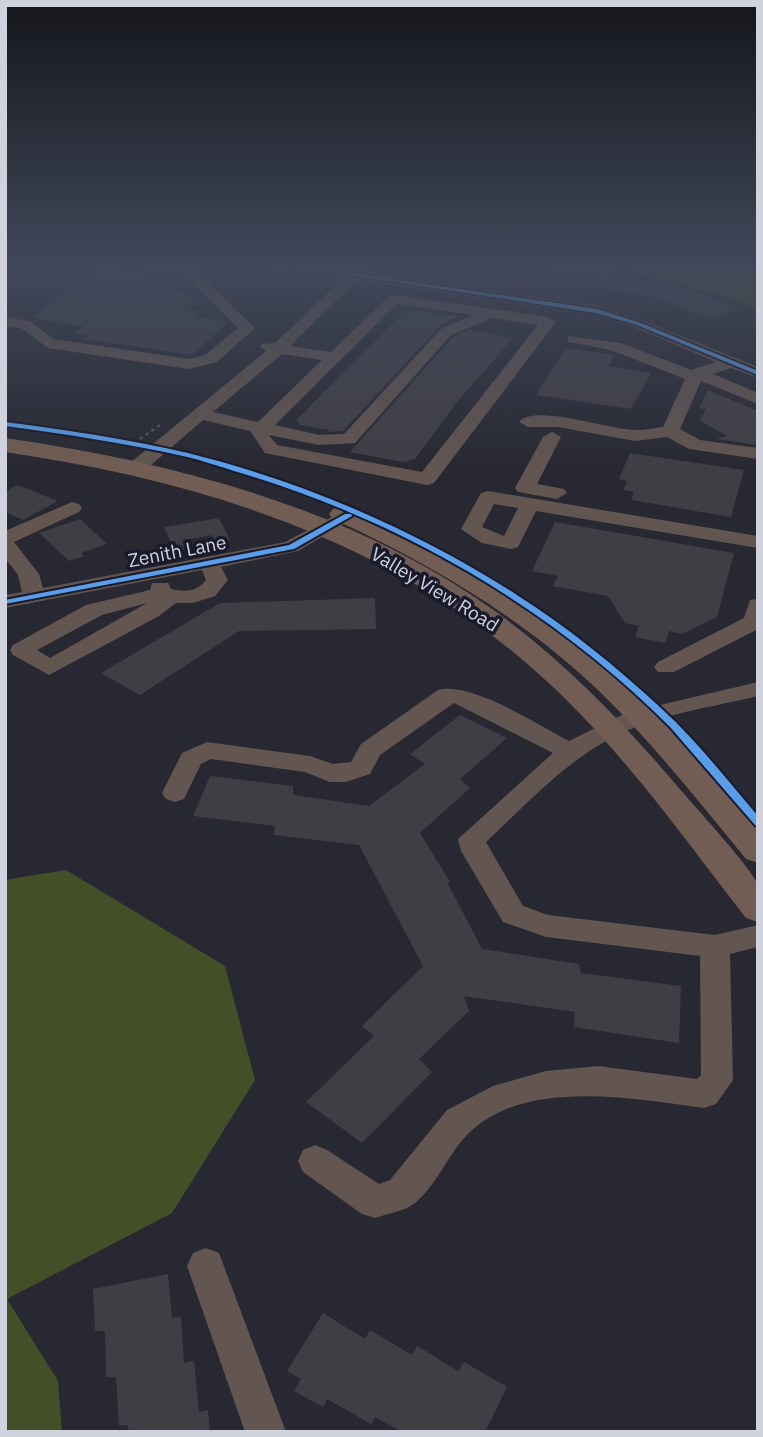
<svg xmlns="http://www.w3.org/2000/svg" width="763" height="1437" font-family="'IBM Plex Sans',sans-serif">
<rect width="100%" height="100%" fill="#272831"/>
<g fill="#444f28">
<polygon points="533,267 758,267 758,315 748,303 628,270 568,274"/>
<polygon points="66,870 225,966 255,1080 172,1213 7,1299 58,1381 62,1432 5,1432 5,880"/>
</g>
<g fill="#403e45">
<polygon points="101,269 165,278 160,281 174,283 168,288 182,290 195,303 187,309 201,311 194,316 228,322 192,355 85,339 89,335 74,333 84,326 32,318"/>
<polygon points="600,274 677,285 738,309 710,319 656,297 589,287"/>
<polygon points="412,310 458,316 439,327 343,431 328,432 329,430 300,425 297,420 312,404 405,311"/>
<polygon points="469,330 513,338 457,402 415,459 403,462 350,452 453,337"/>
<polygon points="566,348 614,355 608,366 651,373 631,409 536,395"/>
<polygon points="708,390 758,411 758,445 716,439 727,436 700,421 706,409 699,408"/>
<polygon points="630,453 744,470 731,517 631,500 634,492 623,490 627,481 619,479"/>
<polygon points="17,485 58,501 23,520 5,512 5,492"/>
<polygon points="219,518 230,540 215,543 212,535 185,540 189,549 175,551 164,527"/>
<polygon points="80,519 107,544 81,553 84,556 69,561 39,533"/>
<polygon points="555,522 734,553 717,617 682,634 669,631 665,643 635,637 639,626 625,623 608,596 553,586 558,576 532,571"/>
<polygon points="375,598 376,629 239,631 140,695 101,673 220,603"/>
<polygon points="460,715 507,738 460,779 470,788 420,833 450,882 447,882 482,949 579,964 581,973 681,986 679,1043 574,1027 575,1012 464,996 469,1011 419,1059 432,1072 362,1143 306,1102 374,1036 362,1026 423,966 359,845 274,835 275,826 193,816 210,776 293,786 293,795 369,806 425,764 410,754"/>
<polygon points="168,1274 172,1318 181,1317 184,1363 194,1361 199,1412 208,1410 210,1432 129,1432 128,1425 119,1426 116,1377 106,1377 105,1331 95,1331 93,1289"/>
<polygon points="323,1313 365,1339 370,1330 412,1355 417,1346 458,1371 464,1362 507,1387 485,1432 402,1432 375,1417 371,1424 327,1399 323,1407 294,1391 301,1379 287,1371"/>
</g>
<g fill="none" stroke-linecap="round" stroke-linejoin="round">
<g stroke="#615857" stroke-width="2" stroke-dasharray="3.5 3.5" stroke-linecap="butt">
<polyline points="287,272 279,272 310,299"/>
<polyline points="134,443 163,423"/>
</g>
<g fill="#635550" fill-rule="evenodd">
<polygon points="140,267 193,267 255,328 217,362 189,369 48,348 21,328 5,327 5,317 30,321 53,339 189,359 205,355 238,328 183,273 147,271"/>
<path d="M292 267H330L597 306 644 321 758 367V378L731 368 713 374 758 393V404L701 381 680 429 700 440 758 448V459L689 449 667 437 635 441 558 427H528L519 422C536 403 611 431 636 430 645 430 654 428 663 427L685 379 611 350 568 342V336L621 343 691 370 716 362 634 327 595 315 357 280 290 346 331 352 389 296 394 295 548 317 556 322 434 483 427 485 265 453 250 431 203 420 144 471H130L128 467 130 463 266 351 260 347 262 344 275 343 343 278 299 271ZM397 304 473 315 441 329 344 434 319 435 275 425ZM492 318 538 325 422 472 277 445 269 435 319 445 355 443 451 335ZM282 354 322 360 258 422 213 412Z"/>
<polygon points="552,432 561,437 537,484 564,489 567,493 557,499 518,492 515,488 543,437"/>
<path d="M488 491 758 536V548L536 511 518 547 511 549 482 543 461 529 481 493ZM494 504 518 508 504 536 482 527Z"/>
<path d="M72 502 79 504 82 508 79 512 14 542 39 574 43 588 285 542 341 512 348 510 358 516 298 551 221 567 228 580 215 596 193 603H176L159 616 49 675 13 655 10 650 13 645 86 605 150 590 152 583H168L171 589C185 592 197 592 206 580L202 570 5 608V595L22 592 18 575 5 558V531ZM147 603 50 658 37 650 102 615Z"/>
<polygon points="758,599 758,629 674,672 658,672 654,667 658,662 744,618 750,600"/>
<path d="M758 682V696C713 707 666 713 624 732 570 756 529 802 486 842L523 906 548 915 715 935 758 925V947L730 954 733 1080 716 1104 704 1108C635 1099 529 1078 471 1131 449 1151 438 1184 415 1203 405 1211 387 1214 375 1218L362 1214 303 1172 298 1161 303 1150 315 1145 327 1150 379 1184 390 1180 447 1110 493 1086 546 1071 598 1066 697 1079 701 1075 700 956 546 937 503 922 461 851 458 839 553 753 454 703 380 755 370 774 346 782H330L305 772 211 759 201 764 184 799 175 802 166 799 162 793 182 753 207 742 310 756 333 764 351 762 361 744 438 690C471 681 538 725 569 741L626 713Z"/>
<polygon points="206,1248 219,1253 286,1432 245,1432 187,1266 193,1253"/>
</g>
<g fill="#715d53" fill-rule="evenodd">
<path d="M5 438C177 463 351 508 495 611 564 661 623 722 678 787 691 802 754 871 758 885 761 895 758 911 758 922L746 918C679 832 615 740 532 668 384 538 197 480 5 452Z"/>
<path d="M341 507C373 515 404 534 433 549 510 590 582 641 644 702 684 742 720 786 758 829V863L746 859C700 803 655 746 603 695 525 619 431 564 333 519L329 514 333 509Z"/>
</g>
<defs>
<g id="cycleway">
<polygon points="297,267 311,267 597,309 641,323 758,371 758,375 637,325 596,313"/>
<path d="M5 422C67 430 128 439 188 453 304 482 416 530 517 595 569 628 618 668 663 710 698 742 727 780 758 816V826L755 825 670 727C551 607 396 518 234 471 218 466 201 460 183 456 124 443 65 434 5 426Z"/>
<polygon points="345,514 351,514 352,516 294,549 5,604 5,600 289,545"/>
</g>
</defs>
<use href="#cycleway" stroke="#191a2b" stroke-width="4"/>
<use href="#cycleway" fill="#5a9eea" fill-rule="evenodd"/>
</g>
<linearGradient id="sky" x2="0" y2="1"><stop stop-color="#15161b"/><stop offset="0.57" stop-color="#41485a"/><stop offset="1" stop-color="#41485a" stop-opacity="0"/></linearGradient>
<rect width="763" height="468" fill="url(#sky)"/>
<g text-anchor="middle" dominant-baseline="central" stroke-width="7" stroke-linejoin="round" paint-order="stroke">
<g font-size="19" fill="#d0d2dd" stroke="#191a2b">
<text transform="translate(177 551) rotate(-11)">Zenith Lane</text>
<text transform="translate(435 589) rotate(31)">Valley View Road</text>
</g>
</g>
<rect width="763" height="1437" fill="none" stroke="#d0d2dd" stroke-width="14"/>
</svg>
